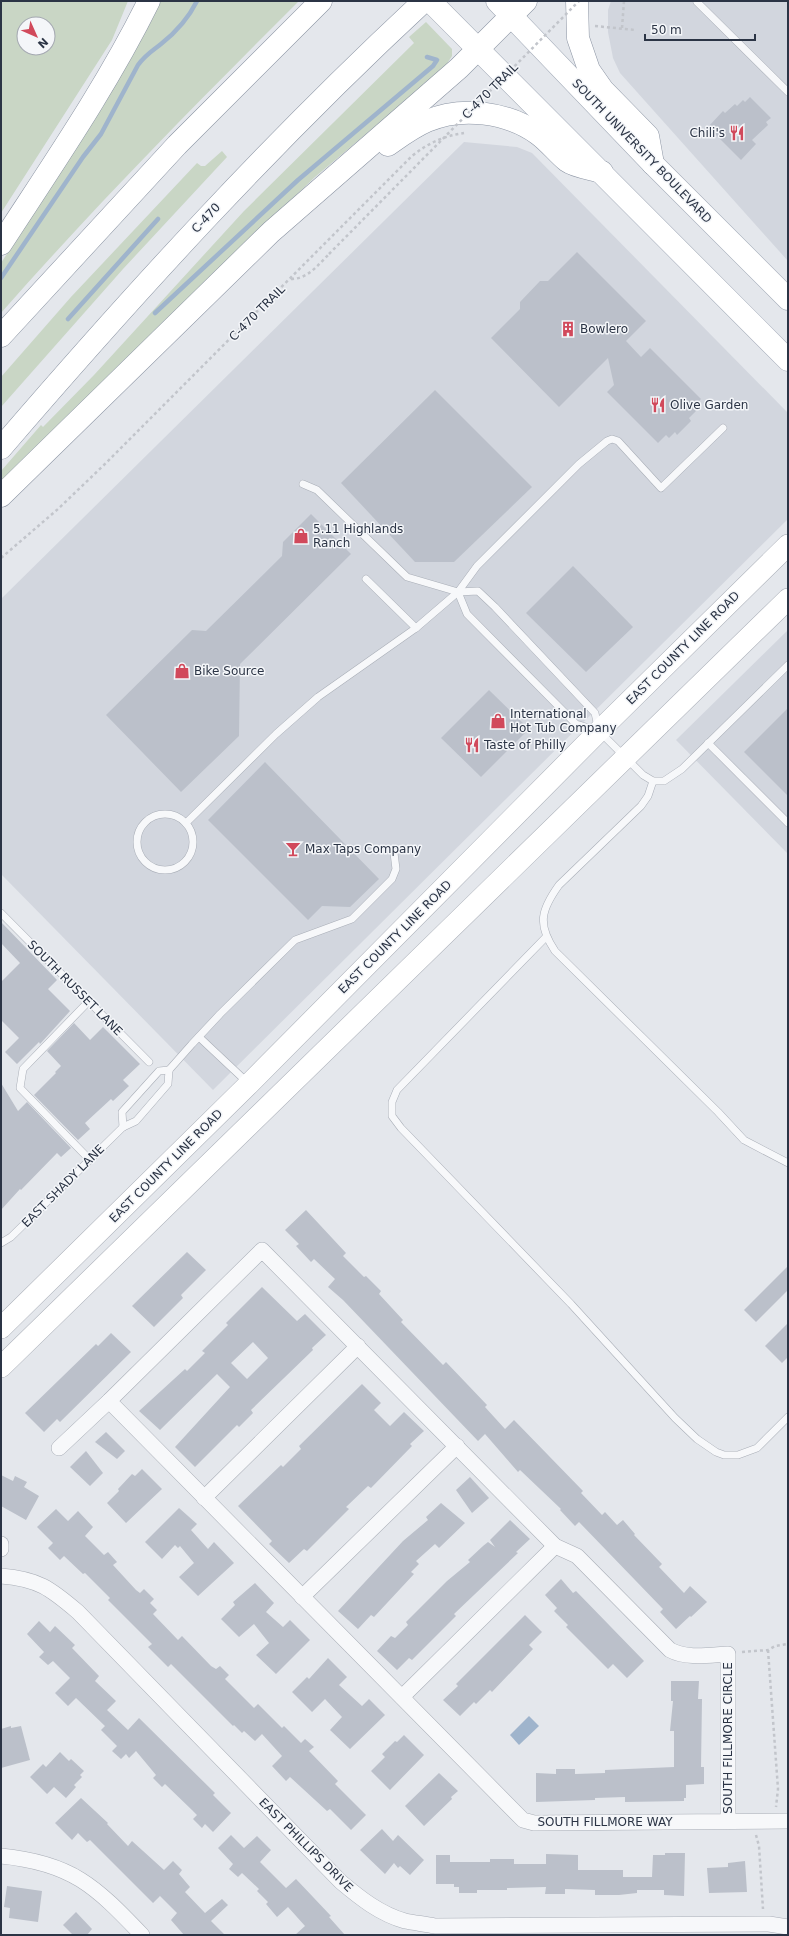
<svg xmlns="http://www.w3.org/2000/svg" width="789" height="1936" font-family="'DejaVu Sans',sans-serif">
<rect width="100%" height="100%" fill="#e4e7ec"/>
<g fill="#d2d6de">
<polygon points="611,1 788,1 788,261 620,73 613,58 608,32 608,10"/>
<polygon points="464,142 517,147 532,153 788,413 788,519 213,1090 1,874 1,599"/>
<polygon points="788,630 788,854 676,740"/>
</g>
<g fill="#c9d6c5" fill-rule="evenodd">
<path d="M1 1H128L112 40 1 213ZM24 24H48V48H24Z"/>
<path d="M160 1H299C197 103 96 205 1 313V263L102 108 145 31Z"/>
<polygon points="426,22 452,49 452,56 448,62 449,64 315,177 1,481 1,471 41,425 43,427 94,375 244,211 414,43 409,37"/>
<polygon points="222,151 227,157 123,269 1,407 1,377 71,297 197,163 201,166 205,166"/>
</g>
<polygon fill="#9fb4cc" points="529,1716 539,1726 519,1745 510,1735"/>
<g fill="none" stroke-linecap="round" stroke-linejoin="round">
<g stroke="#9fb4cc" stroke-width="4.5">
<path d="M1 278 83 157 101 134 138 65C145 55 152 51 161 44 175 33 189 17 197 1"/>
<polyline points="155,313 298,180 433,66 437,60 427,57"/>
<polyline points="68,319 158,219"/>
</g>
</g>
<g fill="#bbc0ca" fill-rule="evenodd">
<polygon points="750,97 771,118 766,122 768,125 752,140 756,144 741,160 708,127 723,111 725,113 735,104 737,106 743,100 745,102"/>
<polygon points="577,252 646,321 626,341 641,357 650,348 701,399 693,407 696,411 689,418 691,421 677,435 675,432 669,438 666,435 658,443 607,392 614,385 608,358 559,407 491,338 520,309 520,302 540,281 548,281"/>
<polygon points="435,390 532,487 454,562 415,562 341,483"/>
<polygon points="311,514 351,554 240,664 239,736 181,792 106,715 192,630 206,631 282,556 283,542"/>
<polygon points="573,566 633,627 586,672 526,613"/>
<polygon points="489,690 529,729 481,777 441,738"/>
<polygon points="788,708 788,796 744,752"/>
<polygon points="265,762 379,879 350,907 322,906 308,920 208,820"/>
<polygon points="1,922 57,980 48,989 70,1011 40,1044 39,1042 17,1064 5,1052 19,1038 1,1020 1,982 20,963 1,943"/>
<polygon points="74,1023 90,1040 103,1027 140,1064 123,1080 129,1086 113,1101 111,1099 85,1123 90,1129 78,1140 34,1095 56,1073 55,1072 61,1066 47,1051"/>
<polygon points="1,1083 18,1111 27,1102 71,1148 61,1157 57,1153 21,1190 20,1189 1,1210"/>
<polygon points="306,1210 346,1253 343,1256 364,1277 366,1276 381,1291 379,1294 403,1320 401,1322 443,1365 446,1362 487,1405 485,1407 505,1429 514,1420 583,1491 581,1493 602,1515 605,1512 617,1525 623,1520 635,1534 634,1535 662,1564 659,1567 684,1593 690,1586 707,1602 691,1617 690,1616 676,1629 660,1612 663,1609 579,1522 575,1526 560,1510 561,1509 520,1470 518,1472 485,1434 478,1441 343,1300 328,1287 335,1279 314,1259 311,1262 296,1246 299,1244 285,1230"/>
<polygon points="187,1252 206,1270 181,1295 183,1298 154,1327 132,1306"/>
<polygon points="788,1266 788,1290 756,1322 744,1310"/>
<path d="M262 1287 297 1321 305 1314 326 1335 312 1348 313 1350 251 1410 253 1413 239 1427 237 1425 195 1467 175 1447 230 1387 217 1374 160 1430 139 1411 185 1369 187 1371 205 1353 202 1351 228 1325 226 1323ZM253 1342 268 1358 247 1379 231 1363Z"/>
<polygon points="788,1323 788,1357 782,1363 765,1346"/>
<polygon points="111,1333 131,1352 60,1422 57,1419 44,1432 25,1413 96,1344 98,1346"/>
<polygon points="362,1384 381,1403 374,1410 390,1426 404,1412 424,1431 410,1444 412,1446 371,1488 368,1486 346,1507 349,1509 307,1551 304,1549 289,1563 269,1544 272,1541 238,1506 281,1465 283,1467 301,1449 299,1446"/>
<polygon points="106,1432 125,1451 117,1459 95,1442"/>
<polygon points="86,1451 103,1473 90,1486 70,1467"/>
<polygon points="142,1469 162,1489 126,1523 107,1503 119,1491 118,1489 132,1474 135,1476"/>
<polygon points="1,1475 13,1481 15,1476 27,1482 24,1487 39,1496 26,1520 1,1506"/>
<polygon points="470,1477 489,1498 472,1513 456,1490"/>
<polygon points="441,1503 465,1523 439,1548 435,1544 416,1561 419,1564 411,1572 414,1574 374,1617 371,1615 358,1629 338,1611 403,1541 428,1520 426,1517"/>
<polygon points="179,1508 197,1524 191,1530 208,1549 214,1542 234,1563 198,1596 179,1577 194,1563 180,1546 178,1548 175,1545 162,1559 145,1542"/>
<polygon points="56,1509 68,1521 78,1511 93,1527 85,1536 104,1555 108,1552 117,1562 113,1565 136,1590 140,1593 144,1589 154,1599 150,1603 157,1610 153,1614 178,1640 182,1636 211,1666 216,1669 220,1666 229,1675 225,1679 254,1708 258,1704 282,1728 284,1726 301,1743 305,1739 314,1747 309,1751 338,1781 335,1784 366,1815 351,1830 330,1809 327,1811 290,1777 286,1781 272,1766 282,1756 262,1734 255,1741 244,1731 242,1733 234,1725 233,1726 171,1664 168,1667 148,1647 152,1644 108,1600 110,1598 85,1573 83,1574 64,1556 60,1560 48,1548 53,1543 37,1527"/>
<polygon points="510,1520 530,1539 516,1552 518,1553 454,1614 456,1616 412,1660 409,1658 397,1670 377,1651 391,1636 395,1638 408,1625 406,1622 447,1581 470,1562 468,1560 483,1546 488,1542 495,1547 490,1540"/>
<polygon points="561,1579 573,1593 576,1591 644,1661 627,1678 613,1664 608,1669 566,1627 568,1625 554,1611 557,1608 545,1595"/>
<polygon points="255,1583 274,1603 266,1612 283,1627 290,1620 310,1640 276,1674 256,1655 269,1643 254,1624 239,1637 221,1619 235,1605 233,1602"/>
<polygon points="525,1615 542,1632 529,1645 533,1649 492,1692 490,1690 476,1704 474,1702 460,1716 443,1700 458,1686 456,1684"/>
<polygon points="39,1621 50,1632 55,1626 75,1645 72,1648 99,1676 95,1681 116,1701 107,1710 128,1730 139,1718 215,1793 213,1795 231,1813 213,1832 205,1824 202,1828 193,1819 197,1815 192,1810 165,1784 162,1787 153,1778 156,1775 136,1751 129,1758 126,1754 121,1759 112,1751 117,1746 101,1730 105,1726 76,1698 68,1706 55,1693 70,1678 53,1661 48,1665 39,1657 44,1652 27,1634"/>
<polygon points="328,1658 347,1677 339,1685 362,1706 369,1699 385,1715 350,1749 330,1730 342,1717 325,1699 312,1712 292,1692 307,1677 309,1679"/>
<polygon points="671,1681 699,1681 698,1699 702,1699 701,1767 704,1767 704,1784 686,1785 686,1798 684,1798 684,1801 625,1802 625,1797 595,1798 595,1800 536,1802 536,1773 556,1774 556,1769 575,1769 575,1774 605,1773 605,1770 674,1767 674,1731 670,1731 673,1701 671,1701"/>
<polygon points="11,1726 11,1728 21,1726 30,1760 1,1768 1,1729"/>
<polygon points="404,1735 424,1755 390,1790 371,1771 385,1757 382,1754 395,1741 397,1742"/>
<polygon points="60,1752 69,1761 71,1759 84,1771 80,1775 82,1777 74,1785 76,1787 66,1798 54,1787 47,1794 30,1777 43,1764 46,1767"/>
<polygon points="439,1773 458,1791 451,1797 452,1799 424,1826 405,1806"/>
<polygon points="81,1798 108,1823 107,1824 128,1846 132,1841 164,1870 173,1861 182,1870 179,1874 190,1887 185,1892 205,1913 222,1899 228,1905 211,1921 225,1935 184,1935 171,1920 177,1913 160,1896 153,1903 90,1840 87,1842 78,1833 72,1840 55,1823"/>
<polygon points="382,1829 393,1841 398,1835 424,1860 410,1875 400,1866 398,1868 394,1863 385,1874 360,1850"/>
<polygon points="231,1835 244,1848 257,1836 271,1850 260,1862 286,1888 296,1879 331,1916 329,1917 345,1935 295,1935 305,1926 288,1907 277,1917 266,1904 268,1902 257,1891 259,1889 242,1873 238,1877 229,1869 233,1864 218,1848"/>
<polygon points="665,1853 685,1853 684,1896 664,1895 664,1890 637,1890 637,1893 619,1895 595,1895 595,1890 565,1889 565,1894 545,1894 546,1887 507,1888 507,1890 477,1890 477,1893 459,1893 459,1887 454,1887 454,1884 436,1884 436,1855 450,1855 450,1862 490,1862 490,1859 514,1859 514,1864 546,1864 546,1854 578,1855 578,1870 623,1870 623,1877 652,1877 653,1855 665,1855"/>
<polygon points="745,1861 747,1892 709,1893 707,1868 728,1867 728,1863"/>
<polygon points="7,1886 42,1891 38,1922 9,1918 10,1908 4,1907"/>
<polygon points="76,1912 92,1929 87,1935 73,1935 63,1925"/>
</g>
<g fill="none" stroke-linecap="round" stroke-linejoin="round">
<defs>
<g id="service">
<polyline points="697,2 788,92"/>
<polyline points="303,484 317,490 407,577 458,592 478,591 495,607 595,713 598,727"/>
<polyline points="366,579 416,628"/>
<polyline points="458,592 467,614 576,724 599,731 643,775 653,781 664,781 682,769 788,665"/>
<polyline points="708,743 788,823"/>
<path d="M653 781 648 796 641 806 559 885C541 910 537 924 555 951L718 1112 744 1140 788 1163"/>
<circle cx="165" cy="842" r="28"/>
<polyline points="186,823 276,734 318,697 416,628 458,592 477,566 579,464 607,441 612,439 618,441 661,488 723,428"/>
<polyline points="1,913 149,1062"/>
<polyline points="546,937 397,1090 392,1102 392,1116 401,1128 571,1304 675,1418 697,1439 716,1452 724,1455 738,1455 757,1448 788,1417"/>
<polyline points="88,1002 23,1069 20,1088 89,1159"/>
<polyline points="199,1037 248,1083"/>
<polyline points="123,1127 122,1112 159,1071 169,1070"/>
<polyline points="1,1243 11,1237 123,1127 136,1121 168,1084 169,1070 192,1044 220,1014 295,940 352,919 392,879 396,869 394,853 392,850"/>
</g>
<g id="minor">
<polyline points="59,1448 109,1401"/>
<polyline points="204,1498 358,1346"/>
<polyline points="1,1549 1,1544"/>
<path d="M1 1576C38 1579 50 1588 78 1612L341 1882C360 1898 380 1914 405 1921 415 1923 425 1924 435 1926L769 1924 788 1927"/>
<polyline points="302,1597 457,1446"/>
<polyline points="402,1697 555,1546"/>
<path d="M728 1822V1654C709 1655 687 1659 670 1650L577 1556 555 1546 262 1250 109 1401 523 1820 534 1823 788 1821"/>
<path d="M1 1856C72 1863 95 1886 142 1935"/>
</g>
<g id="secondary">
<polyline points="1,1328 249,1084 599,731 788,545"/>
<polyline points="1,1367 788,599"/>
</g>
<g id="primary">
<polyline points="430,1 788,360"/>
<polyline points="497,1 653,164 788,299"/>
</g>
<g id="motorway">
<polyline points="577,1 578,38 589,70 603,90 648,136 653,164"/>
<path d="M388 145C401 136 413 127 427 121 462 106 507 112 538 134 549 142 557 153 567 161 575 167 592 169 602 172"/>
<path d="M1 244C53 164 107 86 149 1"/>
<polyline points="1,336 177,145 321,1"/>
<path d="M1 448C135 292 273 141 424 1"/>
<polyline points="1,496 271,232 459,68 526,1"/>
</g>
</defs>
<use href="#service" stroke="#a9aeb7" stroke-width="8"/>
<use href="#minor" stroke="#a9aeb7" stroke-width="16"/>
<use href="#secondary" stroke="#a9aeb7" stroke-width="22"/>
<use href="#primary" stroke="#a3abb8" stroke-width="23"/>
<use href="#motorway" stroke="#8b94a3" stroke-width="23"/>
<g stroke="#c2c5cb" stroke-width="2.5" stroke-dasharray="3 3" stroke-linecap="butt">
<polyline points="595,26 635,30"/>
<polyline points="622,28 624,1"/>
<path d="M291 279C308 279 319 264 329 254"/>
<path d="M1 558 58 509 106 463 412 156C428 143 444 136 464 133"/>
<polyline points="768,1650 778,1789 776,1807"/>
<polyline points="742,1652 768,1650 775,1646 788,1644"/>
<polyline points="756,1835 759,1846 763,1909"/>
</g>
<use href="#service" stroke="#f7f8fa" stroke-width="7"/>
<use href="#minor" stroke="#f7f8fa" stroke-width="15"/>
<use href="#secondary" stroke="#fff" stroke-width="21"/>
<use href="#primary" stroke="#fff" stroke-width="22"/>
<use href="#motorway" stroke="#fff" stroke-width="22"/>
<polyline stroke="#c2c5cb" stroke-width="2.5" stroke-dasharray="3 3" stroke-linecap="butt" points="329,254 579,1"/>
</g>
<defs>
<symbol id="restaurant-bare" viewBox="-9 -9 18 18"><path d="M-5-6h1v4h1v-4h1v4h1v-4h1v5L-1.5 .5V6h-2V.5L-5-1ZM5-6V6H3V1.5H1.5Q1.5-4 5-6Z" fill="#d1495b" stroke="#f4f6f9" stroke-width="2.5" paint-order="stroke"/></symbol>
<symbol id="building-bare" viewBox="-9 -9 18 18"><path d="M-4-6H4V6H1V3H-1V6H-4ZM-2.5-4.3h1.7v1.8h-1.7ZM.8-4.3h1.7v1.8H.8ZM-2.5-1h1.7V.8h-1.7ZM.8-1h1.7V.8H.8Z" fill="#d1495b" stroke="#f4f6f9" stroke-width="2.5" paint-order="stroke"/></symbol>
<symbol id="shop-bare" viewBox="-9 -9 18 18"><path d="M-5-2.5h2.3a2.7 3.5 0 0 1 5.4 0H5L5.5 6h-11ZM-1.5-2.5h3a1.5 2.3 0 0 0-3 0Z" fill="#d1495b" stroke="#f4f6f9" stroke-width="2.5" paint-order="stroke"/></symbol>
<symbol id="bar-bare" viewBox="-9 -9 18 18"><path d="M-6-5H6L.8 .8V4.5H3.5V6h-7V4.5H-.8V.8Z" fill="#d1495b" stroke="#f4f6f9" stroke-width="2.5" paint-order="stroke"/></symbol>
</defs>
<g fill-rule="evenodd">
<use href="#restaurant-bare" x="726" y="122" width="22" height="22"/>
<use href="#building-bare" x="557" y="318" width="22" height="22"/>
<use href="#restaurant-bare" x="647" y="394" width="22" height="22"/>
<use href="#shop-bare" x="290" y="525" width="22" height="22"/>
<use href="#shop-bare" x="171" y="660" width="22" height="22"/>
<use href="#shop-bare" x="487" y="710" width="22" height="22"/>
<use href="#restaurant-bare" x="461" y="734" width="22" height="22"/>
<use href="#bar-bare" x="282" y="838" width="22" height="22"/>
</g>
<g text-anchor="middle" dominant-baseline="central" stroke-width="3" stroke-linejoin="round" paint-order="stroke">
<g font-size="12" fill="#2b3445" stroke="#f4f6f9">
<text transform="translate(490 91) rotate(-45)">C-470 TRAIL</text>
<text transform="translate(642 151) rotate(46)">SOUTH UNIVERSITY BOULEVARD</text>
<text transform="translate(206 218) rotate(-47)">C-470</text>
<text transform="translate(257 313) rotate(-45)">C-470 TRAIL</text>
<text transform="translate(683 648) rotate(-45)">EAST COUNTY LINE ROAD</text>
<text transform="translate(395 937) rotate(-45)">EAST COUNTY LINE ROAD</text>
<text transform="translate(75 988) rotate(45)">SOUTH RUSSET LANE</text>
<text transform="translate(166 1166) rotate(-45)">EAST COUNTY LINE ROAD</text>
<text transform="translate(63 1186) rotate(-45)">EAST SHADY LANE</text>
<text transform="translate(728 1738) rotate(-90)">SOUTH FILLMORE CIRCLE</text>
<text x="605" y="1822">SOUTH FILLMORE WAY</text>
<text transform="translate(306 1845) rotate(45)">EAST PHILLIPS DRIVE</text>
</g>
<g font-size="12" fill="#2b3445" stroke="#f4f6f9" text-anchor="start">
<text x="725" y="133" text-anchor="end">Chili's</text>
<text x="580" y="329">Bowlero</text>
<text x="670" y="405">Olive Garden</text>
<text x="313" y="529">5.11 Highlands<tspan x="313" dy="14">Ranch</tspan></text>
<text x="194" y="671">Bike Source</text>
<text x="510" y="714">International<tspan x="510" dy="14">Hot Tub Company</tspan></text>
<text x="484" y="745">Taste of Philly</text>
<text x="305" y="849">Max Taps Company</text>
</g>
</g>
<rect width="789" height="1936" fill="none" stroke="#2b3445" stroke-width="4"/>
<g transform="translate(36 36) rotate(135)"><circle r="19" fill="#f4f6f9" stroke="#a4a8b1"/>
<path d="M0-3L7 15L0 10L-7 15Z" fill="#d1495b"/>
<text y="-6" font-size="11" font-weight="bold" text-anchor="middle" fill="#2b3445">N</text>
</g>
<path d="M645 34v6h110v-6" fill="none" stroke="#2b3445" stroke-width="2"/>
<text x="651" y="34" font-size="12" fill="#2b3445" stroke="#f4f6f9" stroke-width="3" paint-order="stroke">50 m</text>
</svg>
